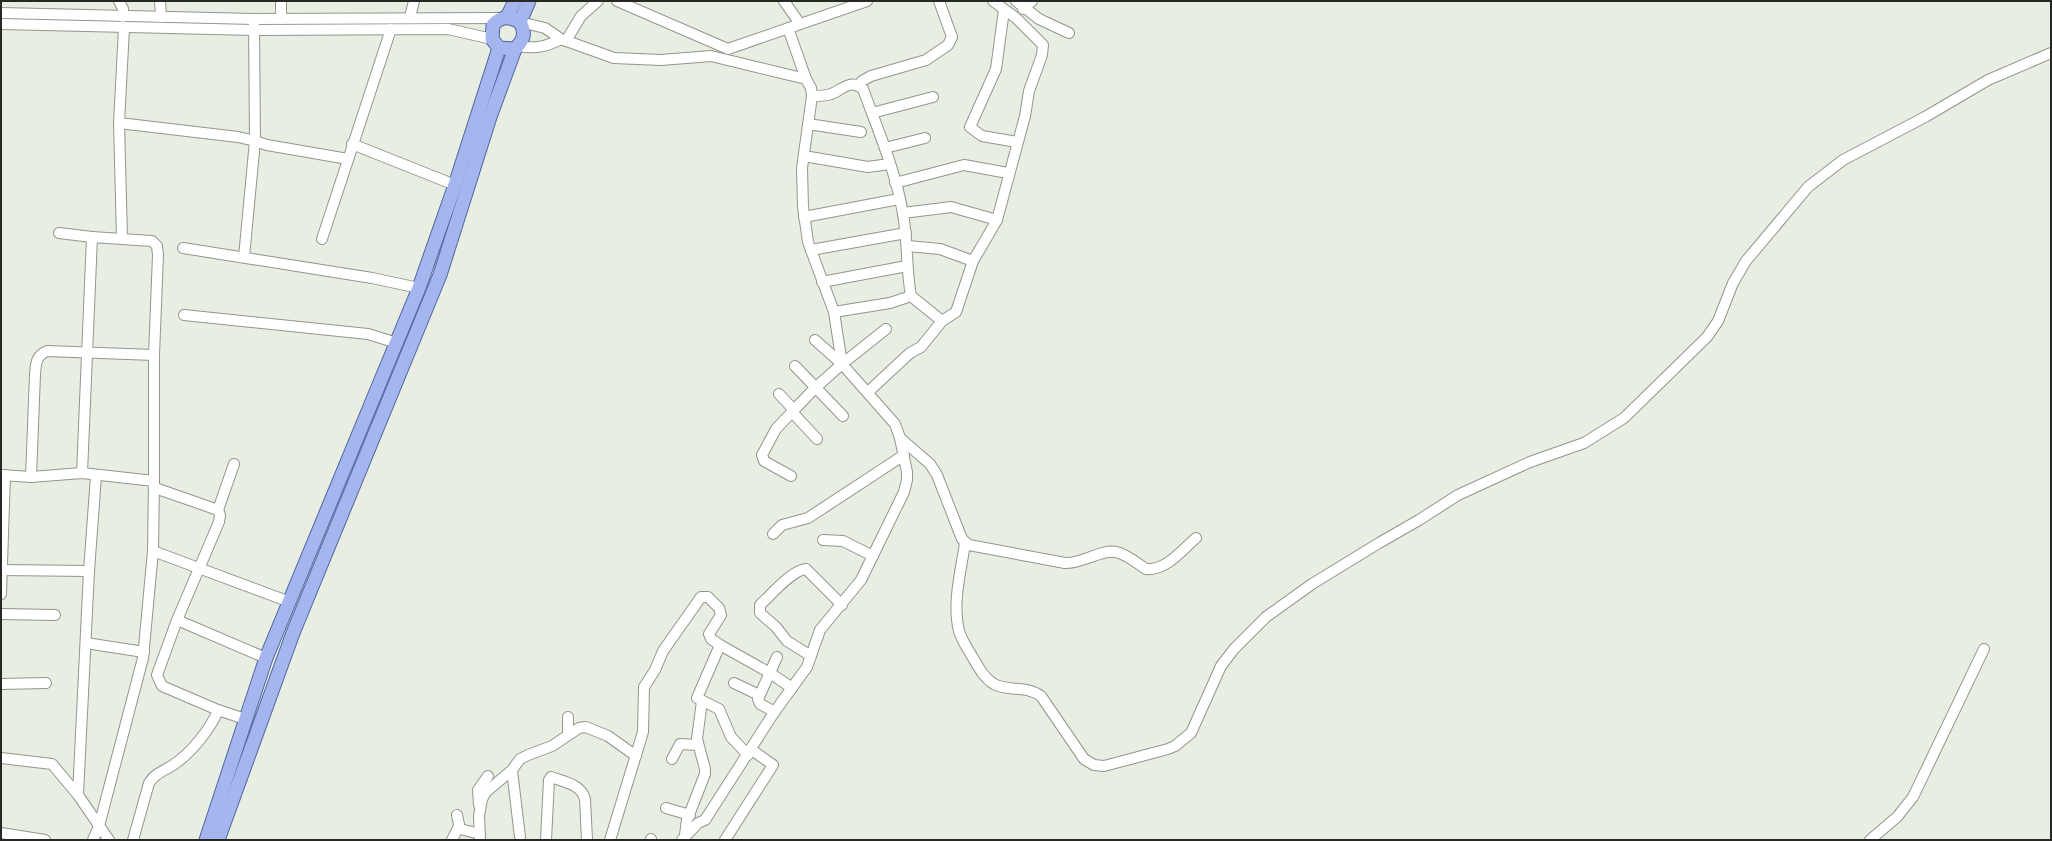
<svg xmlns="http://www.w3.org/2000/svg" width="2052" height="841" font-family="'Public Sans',sans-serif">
<rect width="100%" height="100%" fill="#e8eee2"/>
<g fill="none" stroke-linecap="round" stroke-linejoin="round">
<defs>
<g id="minor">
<polyline points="119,1 123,9 123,17"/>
<polyline points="160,1 161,17"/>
<polyline points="617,1 728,49 867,1"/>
<polyline points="784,1 800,24"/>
<polyline points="1016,1 1039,19 1069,33"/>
<polyline points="1023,9 1032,1"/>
<polyline points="1004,10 996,69 970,127 982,136 1017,142"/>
<polyline points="1,13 254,19 502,18"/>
<polyline points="410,17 414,1"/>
<polyline points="281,19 281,1"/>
<polyline points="520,22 545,28 561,39 614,58 661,60 711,56 806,79 811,88 812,96 802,168 803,207 808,242 834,312 842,364 815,388 792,412 817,439"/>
<polyline points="1,24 254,30 448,29 492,39"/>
<polyline points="124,28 119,123 238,137 255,141 254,25"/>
<polyline points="788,28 806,79"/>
<polyline points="566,41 581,16 598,1"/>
<path d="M518 46C535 49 546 47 561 39"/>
<polyline points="858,86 862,81 871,76 926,60 948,45 952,37 939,1"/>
<path d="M812 96C818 96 826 96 831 94 842 90 851 78 863 89 878 130 896 172 903 214 908 242 906 269 911 296L890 303 834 312"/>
<polyline points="872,113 933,97"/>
<polyline points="119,123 122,238"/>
<polyline points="808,124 861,132"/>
<polyline points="352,144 455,185"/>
<polyline points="885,148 925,138"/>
<polyline points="804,156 868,167 889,164"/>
<polyline points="895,183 964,165 1008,173"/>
<polyline points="903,213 951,207 997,220"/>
<polyline points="804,217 899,199"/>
<polyline points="59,233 92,237"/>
<polyline points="322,239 391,29"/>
<polyline points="908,246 940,249 973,261 997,220 1025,116 1029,91 1042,55 1043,45 1016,18 993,1"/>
<polyline points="183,248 372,278 419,288"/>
<polyline points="811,250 906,233"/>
<polyline points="244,257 255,141 267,145 348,159"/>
<polyline points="822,282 907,266"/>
<polyline points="911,296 942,321"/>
<polyline points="184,315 368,334 397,343"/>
<polyline points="842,364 886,329"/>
<polyline points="795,366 843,416"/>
<polyline points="868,392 910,353 921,347 942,321 956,312 973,261"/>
<polyline points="779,394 794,410"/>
<path d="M900 438 930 464 937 475 962 539 969 545 1065 563C1082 564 1101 549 1116 552 1126 554 1137 563 1146 569 1166 571 1182 550 1196 538"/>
<polyline points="82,473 92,237 152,241 157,246 158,255 154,355 154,481"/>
<polyline points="1,475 31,477 82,473 154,481 153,551 143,658 99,826 93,840"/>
<polyline points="791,476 764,461 762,455 776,429 792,412"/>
<path d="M31 477 35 374C36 363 36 356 47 351L154 355"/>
<polyline points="218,510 234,464"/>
<polyline points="773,534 782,525 808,518 904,455"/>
<polyline points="823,540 843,541 873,556"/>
<path d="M965 543C961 571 952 603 959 631 962 641 968 649 973 658 979 668 984 678 994 684 1009 692 1026 685 1041 696L1084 759 1094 765 1104 766 1168 749 1175 746 1191 733 1221 666 1234 649 1266 617 1312 584 1379 543 1419 520 1458 495 1530 462 1584 443 1624 418 1707 337 1718 321 1733 283 1746 261 1808 187 1843 160 1925 117 1988 80 2051 53"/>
<polyline points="153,551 290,602"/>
<polyline points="1,570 89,571"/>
<polyline points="1,594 5,475"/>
<polyline points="1,614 55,615"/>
<polyline points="177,620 266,658"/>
<polyline points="86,643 144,652"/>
<polyline points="720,645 770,673 792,688"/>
<path d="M811 656 787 641 776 627 760 613V605C771 595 792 570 806 569L842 605"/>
<polyline points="734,683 759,695"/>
<polyline points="1,684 46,683"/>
<polyline points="218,710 245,719"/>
<polyline points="775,712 760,704 758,699 777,657"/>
<polyline points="568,717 568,735"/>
<polyline points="1,758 52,764 78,795 109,840"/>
<polyline points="672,759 680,744 698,745"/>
<polyline points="512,770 520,837"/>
<path d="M551 777C564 782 581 784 585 799L587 840"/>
<polyline points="78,795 89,571 96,476"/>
<polyline points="479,805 478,790 488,776"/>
<polyline points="666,808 690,815"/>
<polyline points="457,815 460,829 480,834"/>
<polyline points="1,833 45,840"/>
<polyline points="685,835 687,820 705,774 705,769 697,739 702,701"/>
<path d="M133 840 149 783C155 773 164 771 173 765 190 754 211 729 218 710L162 686 157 675 177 620 219 522 220 515 218 510 155 488"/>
<polyline points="452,840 459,826"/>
<polyline points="480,840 479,816 482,799 486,792 512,770 520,759 528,755 552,746 579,728 586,727 608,736 636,756"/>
<polyline points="546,840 549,780"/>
<polyline points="610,840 643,732 644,687 655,670 663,651 701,597 708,597 719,608 721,615 709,634 711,639 720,645 697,698 719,709 731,737 748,755"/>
<polyline points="651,840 651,839"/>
<polyline points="682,840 698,823 705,820 773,714 807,667 820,630 861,580 904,492 907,480 907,472 900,438 895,424 842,364 815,340"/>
<polyline points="725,840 773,765 752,750"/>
<polyline points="1870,840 1897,817 1913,797 1984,649"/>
</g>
<g id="major">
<polyline points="507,17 515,1"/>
<path d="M520 22C509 16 501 16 493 25L492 39 499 48 515 49C524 40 526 33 520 22L529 1"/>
<polyline points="206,840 266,658 419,288 455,185 499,48"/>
<polyline points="218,840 293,633 440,275 490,117 515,49"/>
</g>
</defs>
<use href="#minor" stroke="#91978b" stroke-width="12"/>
<use href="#major" stroke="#50659f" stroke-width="15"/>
<use href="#minor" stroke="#fff" stroke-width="10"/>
<use href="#major" stroke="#a4b6ed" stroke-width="13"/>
</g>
<rect width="2052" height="841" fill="none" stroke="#262824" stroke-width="4"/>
</svg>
